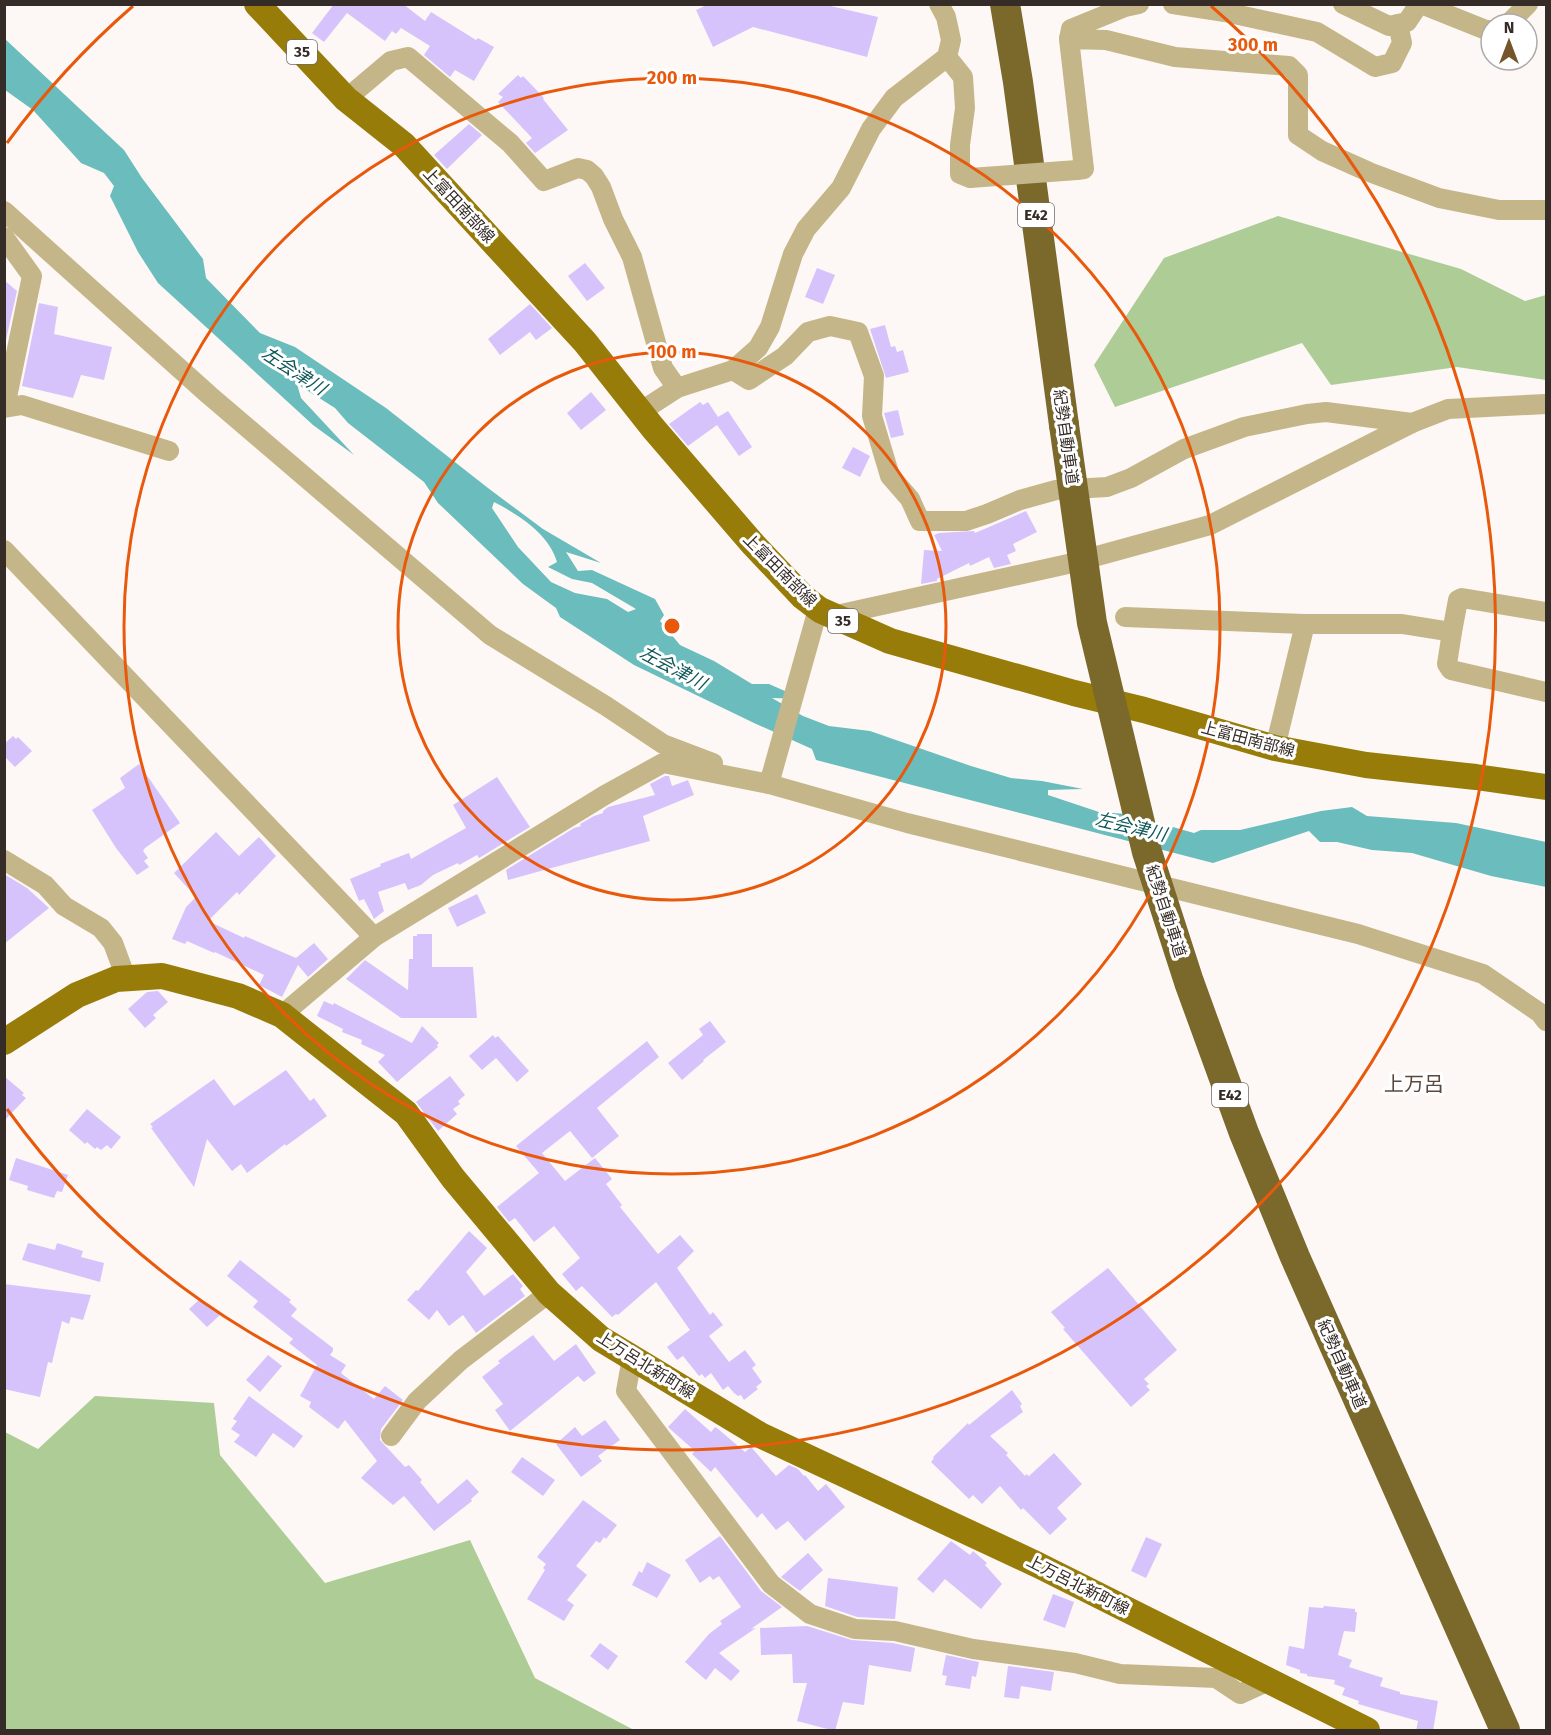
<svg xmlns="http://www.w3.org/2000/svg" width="1551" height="1735" font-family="'Fira Sans','Noto Sans JP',sans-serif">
<rect width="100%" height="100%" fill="#fdf8f5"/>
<g fill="#aecc96">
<polygon points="1278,216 1461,269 1525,301 1546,295 1546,380 1457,367 1331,385 1302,343 1115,407 1094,365 1164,258"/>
<polygon points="95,1396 214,1403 220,1455 325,1583 470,1540 535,1678 634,1730 5,1730 5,1432 38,1449"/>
</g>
<path fill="#6bbdbd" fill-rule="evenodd" d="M4 38 124 150 142 178 203 259 206 278 260 333 295 347 386 408 488 488 543 529 601 563 566 552 578 571 592 570 655 599 664 615 660 621 680 645 714 661 752 684H769L803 699 772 698 803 716 829 726 870 731 971 766 1011 778 1042 781 1083 789 1048 790V795L1099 812 1127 814 1194 833 1201 830H1240L1321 811 1352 807 1367 816 1456 823 1546 842V887L1491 876 1412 853 1372 850 1337 842H1320L1309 831 1213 863 816 760 812 749 754 723 634 665 560 617 556 608 523 584 438 503 424 482 348 423 335 408 297 384 301 398 354 455 313 425 158 283 138 252 110 196 114 186 104 173 81 163 33 110 5 90ZM494 502C519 515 549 534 557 562L548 567 572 579 592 583 636 609 628 612 607 599 575 593 551 582 518 547 492 508Z"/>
<g fill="#d7c3fc">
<polygon points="334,4 403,4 425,21 431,12 476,40 478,38 494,47 474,81 455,70 450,77 424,55 430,46 401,28 396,34 392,31 385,41 347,13 324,42 312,33"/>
<polygon points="709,4 822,4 878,17 867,57 753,27 713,47 696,10"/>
<polygon points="518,75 521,78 523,76 544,98 543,99 568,130 535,153 526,143 532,138 498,102 503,97 498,94"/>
<polygon points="469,124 482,135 447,169 434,155"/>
<polygon points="585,263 605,288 587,301 568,276"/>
<polygon points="817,268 835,275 823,304 805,297"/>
<polygon points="4,280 17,291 4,349"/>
<polygon points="39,303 58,307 54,334 112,347 104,380 81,375 73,398 22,386"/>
<polygon points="530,304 552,328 536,340 530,332 500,355 488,339"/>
<polygon points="885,325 891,347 895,346 897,352 903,350 909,372 886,378 870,329"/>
<polygon points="591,392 606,410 581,430 567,413"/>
<polygon points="700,402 703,405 708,402 718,417 728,411 752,447 739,456 717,425 688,446 669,424"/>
<polygon points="898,410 904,435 891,438 884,413"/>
<polygon points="853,447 870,456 860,477 842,468"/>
<polygon points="1026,511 1037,532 1013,544 1016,551 1007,555 1011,564 994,568 989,557 970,566 969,563 937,579 937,581 921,584 924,550 942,551 934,535 939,533 974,531 975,533"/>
<polygon points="13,736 16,739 18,737 32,751 15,767 4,756 4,744"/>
<polygon points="139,764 180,823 145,848 143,851 148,858 144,861 149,867 137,875 116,848 92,810 125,788 120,778"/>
<polygon points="665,776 669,776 672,786 688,780 694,795 643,816 650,841 508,880 506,870 574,828 581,826 580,824 594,816 603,813 603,811 608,807 655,795 650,784"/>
<polygon points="497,777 530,827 479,858 477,855 459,865 458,863 433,875 421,885 408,890 405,883 378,892 384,911 374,919 364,899 359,901 350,879 381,866 380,864 409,853 411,859 466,828 453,805"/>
<polygon points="216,832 239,856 259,837 276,856 239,895 237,892 208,921 244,938 245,936 296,958 314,943 328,959 308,977 298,965 282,997 259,985 264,975 215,952 214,953 187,941 185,944 172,939 186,907 196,897 174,873"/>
<polygon points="4,874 27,888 49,908 4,944"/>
<polygon points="477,894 486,913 457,927 448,908"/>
<polygon points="417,934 432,934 432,967 473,967 477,1018 401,1018 346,979 365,960 408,990 409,959 413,959 413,936 417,936"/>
<polygon points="158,991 168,1002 153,1015 156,1018 145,1028 128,1009 147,992"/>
<polygon points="324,1001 333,1005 334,1003 412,1043 422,1026 439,1043 437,1045 438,1047 397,1082 378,1062 385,1055 361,1044 362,1040 342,1032 343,1029 317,1016"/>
<polygon points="710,1021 726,1042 703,1060 704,1061 682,1080 668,1063 703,1035 699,1029"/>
<polygon points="493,1035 495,1038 498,1036 529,1071 517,1082 496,1058 482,1070 469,1056"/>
<polygon points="647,1041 659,1057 597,1108 619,1136 592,1158 570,1131 542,1153 565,1181 595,1158 612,1179 606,1184 622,1205 620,1207 658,1254 680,1235 694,1251 677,1268 710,1315 713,1312 723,1325 709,1336 729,1362 745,1350 756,1365 752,1368 762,1382 756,1387 758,1389 744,1400 741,1395 738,1396 734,1393 728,1386 723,1390 711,1373 705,1378 702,1374 699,1376 683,1356 677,1360 667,1347 690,1330 656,1282 618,1315 616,1314 612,1317 582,1286 576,1291 562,1274 580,1258 554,1226 534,1242 515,1218 509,1222 497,1207 539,1173 516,1146"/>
<polygon points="286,1070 310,1101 314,1098 327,1116 286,1146 285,1144 247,1173 241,1164 232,1171 207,1139 194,1187 151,1128 153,1127 150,1124 214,1079 234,1106"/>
<polygon points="4,1076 24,1093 22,1095 26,1098 4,1121"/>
<polygon points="450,1076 465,1095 458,1101 460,1104 453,1109 457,1114 438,1131 416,1102"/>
<polygon points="87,1109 121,1137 111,1149 107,1145 101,1150 97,1147 95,1149 87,1142 85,1144 69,1130"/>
<polygon points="16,1158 68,1175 62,1192 57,1191 54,1198 27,1190 28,1186 9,1180"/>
<polygon points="469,1231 487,1248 466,1272 484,1296 513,1274 523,1286 520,1289 525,1296 476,1333 463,1315 449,1326 437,1310 429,1320 407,1300 416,1290 418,1291"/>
<polygon points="28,1243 55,1250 57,1243 83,1251 81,1257 104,1263 100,1282 22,1260"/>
<polygon points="240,1260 291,1300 289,1302 297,1309 291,1316 333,1348 333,1351 330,1355 346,1365 341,1373 374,1399 385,1386 403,1400 381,1429 380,1440 405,1467 409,1465 422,1480 420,1482 438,1504 467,1479 479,1492 471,1499 472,1501 434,1531 404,1496 393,1505 361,1478 377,1461 345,1420 338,1429 309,1407 311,1402 300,1396 317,1365 289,1343 293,1339 253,1307 258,1301 227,1276"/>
<polygon points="1108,1268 1177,1350 1144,1379 1149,1384 1146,1386 1150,1390 1131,1407 1063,1329 1065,1328 1051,1312"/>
<polygon points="4,1284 91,1295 83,1320 71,1317 69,1324 62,1321 52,1363 48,1362 40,1397 4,1389"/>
<polygon points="200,1299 220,1315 207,1327 189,1309"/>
<polygon points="533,1335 554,1361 576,1344 596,1373 584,1382 578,1376 510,1431 495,1410 503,1404 482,1377 500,1363 498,1361"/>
<polygon points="268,1355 282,1366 260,1392 246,1380"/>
<polygon points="1012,1390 1022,1404 1020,1406 1023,1412 990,1436 1008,1453 1006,1455 1025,1476 1026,1474 1029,1476 1054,1453 1082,1484 1057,1508 1067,1519 1050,1535 1023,1508 1021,1510 1000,1486 982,1504 973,1495 969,1499 931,1462 934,1458 933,1457 968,1423 969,1425"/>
<polygon points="249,1396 303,1436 294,1448 273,1433 256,1457 234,1442 240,1435 231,1429 237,1421 233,1419"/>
<polygon points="685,1409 711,1432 715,1427 717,1428 745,1452 751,1447 752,1448 776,1476 789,1465 798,1469 804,1476 805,1475 818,1491 826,1484 845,1507 805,1541 788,1521 776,1530 762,1513 757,1518 715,1467 711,1472 692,1454 695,1451 670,1429 668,1427"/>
<polygon points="605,1420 620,1440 598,1456 602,1461 581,1477 556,1444 575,1427 582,1436"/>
<polygon points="522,1457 555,1480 543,1496 511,1472"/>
<polygon points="583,1500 617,1525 606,1539 604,1537 600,1543 596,1541 576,1566 587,1575 567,1600 574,1605 564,1621 527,1599 545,1570 543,1568 546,1564 537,1557"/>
<polygon points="720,1536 761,1591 782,1607 751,1629 756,1628 719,1653 740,1671 731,1681 715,1668 706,1680 685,1662 709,1634 722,1624 720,1621 741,1607 719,1576 713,1580 710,1576 700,1583 685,1560"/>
<polygon points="1146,1537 1162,1544 1146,1578 1131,1571"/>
<polygon points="951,1541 970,1555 973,1551 987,1563 985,1565 1002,1584 981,1609 945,1579 933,1593 917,1579"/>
<polygon points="808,1553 823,1570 800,1591 781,1577"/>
<polygon points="647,1562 671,1575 657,1598 632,1585 639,1571 642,1573"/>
<polygon points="828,1578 898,1587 895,1619 857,1617 825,1606"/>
<polygon points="1053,1594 1074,1602 1065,1628 1043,1620"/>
<polygon points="1324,1606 1355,1609 1355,1612 1357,1612 1355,1632 1344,1631 1338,1655 1352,1660 1349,1667 1383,1678 1380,1686 1400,1692 1400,1694 1438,1701 1433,1731 1416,1731 1418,1721 1358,1704 1359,1701 1342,1695 1345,1688 1334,1684 1335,1680 1307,1676 1307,1674 1300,1673 1300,1670 1286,1665 1289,1646 1304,1649 1309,1607 1323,1608"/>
<polygon points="807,1626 852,1640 893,1643 915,1648 911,1672 869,1665 864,1705 843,1702 835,1731 797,1721 807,1683 793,1683 792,1654 761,1655 760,1628"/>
<polygon points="600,1643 618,1656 608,1670 590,1656"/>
<polygon points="946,1655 979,1662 976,1677 972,1676 970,1689 945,1685 947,1676 942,1675"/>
<polygon points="1008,1666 1054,1672 1051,1691 1021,1686 1019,1699 1004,1697"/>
</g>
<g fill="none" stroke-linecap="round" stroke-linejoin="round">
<g stroke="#c4b688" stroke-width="20">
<polyline points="1173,4 1225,12 1317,32 1375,67 1392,63 1402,43 1398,24"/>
<polyline points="1343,4 1389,26 1407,22 1419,4"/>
<polyline points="1421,4 1486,30 1491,30"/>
<polyline points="1508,24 1528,4"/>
<polyline points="1069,39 1071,29 1125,7 1139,4"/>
<polyline points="947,57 963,77 965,108 960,145 960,174 970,178"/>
<polyline points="346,99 391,61 408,57 510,143 544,181 578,168 587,170 594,176 601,187 613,219 632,257 663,368 677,388"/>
<polyline points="1077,170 1084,169 1069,39 1106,40 1175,57 1289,66 1298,75 1298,135 1322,151 1369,172 1439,198 1499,210 1546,210"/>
<polyline points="4,211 209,395 490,635 606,706 663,744 713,763"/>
<polyline points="4,237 32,276 5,407"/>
<polyline points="733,370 749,380 785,356 808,332 830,326 858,332 874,376 872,416 890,476 910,499 920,521 966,521 987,514 1020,500 1056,490 1107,487 1131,478 1184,449 1244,427 1307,414 1326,412 1412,423"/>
<polyline points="4,408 22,405 169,451"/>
<polyline points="640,412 677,388 733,370 758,348 770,327 793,254 806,229 841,188 871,129 894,98 947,57 951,40 946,17 939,4"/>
<polyline points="4,550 374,937"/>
<polyline points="832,616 1068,564 1210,525 1412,423 1448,409 1546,404"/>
<polyline points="1125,617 1305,624 1402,624 1452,632 1458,600 1462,598 1546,612"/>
<polyline points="1452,632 1447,664 1451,670 1546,692"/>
<polyline points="1275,748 1305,624"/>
<polyline points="769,784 815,620 820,610"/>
<polyline points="4,860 45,885 64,906 101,928 113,943 126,978"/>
<polyline points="282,1015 374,937 605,795 663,763 769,784 907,823 1358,934 1483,974 1540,1013 1546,1021"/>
<polyline points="632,1358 626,1391 771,1584 810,1614 855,1629 895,1631 973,1649 1075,1663 1120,1674 1216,1678 1240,1694 1269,1681"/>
<polyline points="391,1436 417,1401 461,1360 549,1293"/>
</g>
<g stroke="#977c09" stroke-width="26">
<polyline points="257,4 346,99 404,145 585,342 653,428 752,543 803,597 820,610 890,641 1074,693 1144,710 1275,748 1366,765 1476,777 1546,787"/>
<polyline points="4,1042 77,995 116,979 162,976 238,996 282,1015 406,1113 453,1178 549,1293 601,1339 760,1435 1038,1565 1367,1730"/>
</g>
<polyline stroke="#7b692b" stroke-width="30" points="1005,4 1018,82 1064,425"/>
<polyline stroke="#c4b688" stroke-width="20" points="970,178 1077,170"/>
<polyline stroke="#7b692b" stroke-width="30" points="1064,425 1092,623 1147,852 1189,982 1244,1133 1295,1257 1505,1730"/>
</g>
<g fill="none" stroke="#e8590c" stroke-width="3">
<circle cx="672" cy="626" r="274"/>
<circle cx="672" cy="626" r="548"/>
<path d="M7 143A822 822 0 0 1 133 6M1211 6A822 822 0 1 1 7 1109"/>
</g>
<g text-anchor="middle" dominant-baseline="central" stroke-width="6" stroke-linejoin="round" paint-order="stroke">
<g fill="#fff" stroke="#726b68" stroke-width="1.5">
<rect x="287" y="40" width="30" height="24" rx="4.5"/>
<rect x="1018" y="203" width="36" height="24" rx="4.5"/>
<rect x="828" y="609" width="30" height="24" rx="4.5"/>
<rect x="1212" y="1083" width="36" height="24" rx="4.5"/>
</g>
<g font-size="15" font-weight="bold" fill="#352b27">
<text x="302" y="52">35</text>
<text x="1036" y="215">E42</text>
<text x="843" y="621">35</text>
<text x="1230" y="1095">E42</text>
</g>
<g font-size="16" fill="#352b27" stroke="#fff">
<text transform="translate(459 205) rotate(47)">上富田南部線</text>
<text transform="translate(1066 437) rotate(82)">紀勢自動車道</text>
<text transform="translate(780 570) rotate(45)">上富田南部線</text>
<text transform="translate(1248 739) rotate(15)">上富田南部線</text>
<text transform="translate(1166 911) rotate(72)">紀勢自動車道</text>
<text transform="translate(1342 1364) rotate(66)">紀勢自動車道</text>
<text transform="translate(646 1365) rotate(32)">上万呂北新町線</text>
<text transform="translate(1078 1585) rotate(27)">上万呂北新町線</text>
</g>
<g font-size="18" font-style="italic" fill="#105858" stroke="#fff">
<text transform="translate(294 371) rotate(33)">左会津川</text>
<text transform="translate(673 668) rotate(28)">左会津川</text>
<text transform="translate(1131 827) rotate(13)">左会津川</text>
</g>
<g font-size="20" fill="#5c473d" stroke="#fff">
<text x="1414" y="1084">上万呂</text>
</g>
</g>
<circle cx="672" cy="626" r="9" fill="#e8590c" stroke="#fff" stroke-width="3"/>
<g font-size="18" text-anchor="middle" font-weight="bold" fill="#e8590c" stroke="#fff" stroke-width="6" stroke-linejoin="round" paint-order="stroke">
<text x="1253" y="51">300 m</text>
<text x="672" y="84">200 m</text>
<text x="672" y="358">100 m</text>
</g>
<rect width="1551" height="1735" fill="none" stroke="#352b27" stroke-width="12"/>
<g transform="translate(1509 42)"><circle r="28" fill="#ffffff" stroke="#aeaaa9" stroke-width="1.5"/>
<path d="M0-4.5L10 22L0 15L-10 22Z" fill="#75552b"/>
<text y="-9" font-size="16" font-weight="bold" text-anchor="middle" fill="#352b27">N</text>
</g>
</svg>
